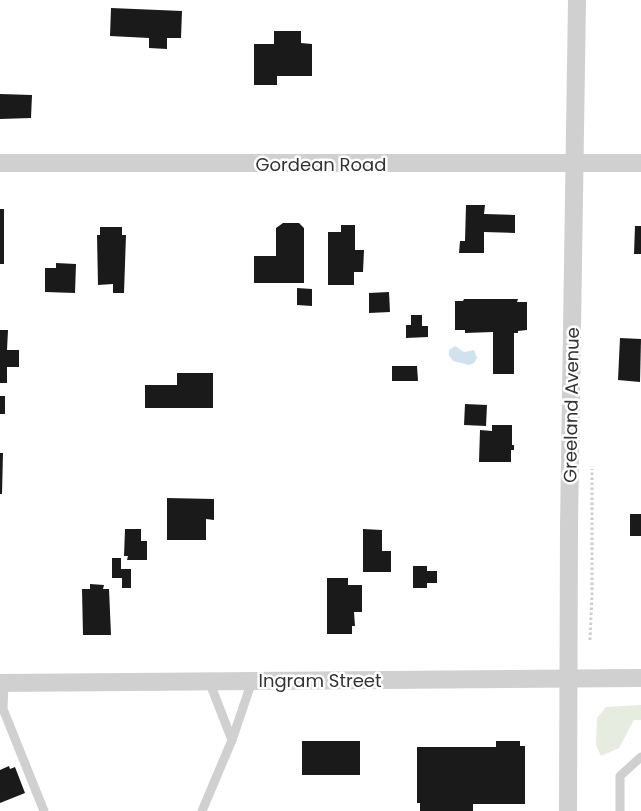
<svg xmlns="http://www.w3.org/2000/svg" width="641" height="811" font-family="Poppins,sans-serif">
<rect width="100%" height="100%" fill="#fff"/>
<polygon fill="#e6ecdf" points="641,705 641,720 634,720 619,748 601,756 596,745 597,718 606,707"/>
<polygon fill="#cfe2ee" points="455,346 464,352 474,350 477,358 474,363 469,365 453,361 449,355 449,350"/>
<g fill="#1a1a1a">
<polygon points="111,8 182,11 181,38 167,38 167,49 149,48 149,38 110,36"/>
<polygon points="274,31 301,31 301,43 312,44 312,76 277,76 277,85 254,85 254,44 274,44"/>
<polygon points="0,94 32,95 31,118 0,119"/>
<polygon points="466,205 485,205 484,214 515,215 515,233 484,232 484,253 459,253 460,241 465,241"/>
<rect x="0" y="209" width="4" height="55"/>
<polygon points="283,223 299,223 304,228 304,283 254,283 254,256 276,256 276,228"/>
<polygon points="341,225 355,225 355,250 364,250 363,272 354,272 354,285 328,285 328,232 341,232"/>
<polygon points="635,226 641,226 641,254 634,254"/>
<polygon points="100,227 122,227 122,235 126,235 124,293 113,293 113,284 98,285 97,235 100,235"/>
<polygon points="56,263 76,264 75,293 45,292 45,268 56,268"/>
<polygon points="297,288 312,289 312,306 297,305"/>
<polygon points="389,292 390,312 369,313 369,293"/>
<polygon points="464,299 518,299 517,302 527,302 527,330 518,331 518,333 514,333 514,374 493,374 493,332 465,333 465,330 455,330 455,301 463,301"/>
<polygon points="411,315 422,315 422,326 428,326 428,337 406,338 406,325 411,325"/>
<polygon points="0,330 8,330 7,350 19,350 19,367 7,367 7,383 0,383"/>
<polygon points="620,338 641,339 640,382 618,380"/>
<polygon points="392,366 417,366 418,381 392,381"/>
<polygon points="177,373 213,373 213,408 145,408 145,385 177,385"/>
<rect x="0" y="396" width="5" height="18"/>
<polygon points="465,404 487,405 486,426 464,425"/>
<polygon points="492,425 512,425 512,445 514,445 514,450 511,450 511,462 479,462 480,430 492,431"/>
<polygon points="0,453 3,453 2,494 0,494"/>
<polygon points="167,498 214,499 214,520 206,519 206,540 167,540"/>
<rect x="630" y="514" width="11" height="22"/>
<polygon points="125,529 141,529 141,541 147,541 147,560 127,560 128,556 124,556"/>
<polygon points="363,529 382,530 382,551 391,551 391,572 363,572"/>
<polygon points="112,558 121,558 121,569 131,569 131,588 122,588 122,578 112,578"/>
<polygon points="413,566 427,566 427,571 437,571 437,583 427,583 427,588 413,588"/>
<polygon points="327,578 348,578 348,585 362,585 362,612 354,612 355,626 352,626 352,634 327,634"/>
<polygon points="90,584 104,585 103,589 109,589 111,635 83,635 82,589 90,589"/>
<rect x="302" y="741" width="58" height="34"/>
<polygon points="496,741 520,741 520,746 525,746 525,804 473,804 473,811 420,811 420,803 417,803 417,747 496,747"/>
<polygon points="9,766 10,769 15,767 25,793 0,803 0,770"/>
</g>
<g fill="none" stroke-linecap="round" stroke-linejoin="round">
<polyline stroke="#cdcdcd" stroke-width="3" stroke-dasharray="2.5 2.5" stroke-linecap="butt" points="590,640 592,594 592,469"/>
<g stroke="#d0d0d0" stroke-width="9">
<polyline points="209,681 232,740"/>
<polyline points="4,683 3,709 44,811"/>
<polyline points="202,811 232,740 252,681"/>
<polyline points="620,811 620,776 641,757"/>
</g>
<g stroke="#d0d0d0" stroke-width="18">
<polyline points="0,163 641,163"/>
<polyline points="0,683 641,678"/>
<polyline points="568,811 569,527 577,0"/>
</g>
</g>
<g text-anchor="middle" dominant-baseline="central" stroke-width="5" stroke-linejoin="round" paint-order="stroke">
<g font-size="18" fill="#333" stroke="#fff">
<text x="321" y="164">Gordean Road</text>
<text transform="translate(571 405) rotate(-89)">Greeland Avenue</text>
<text x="320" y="680">Ingram Street</text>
</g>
</g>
</svg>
